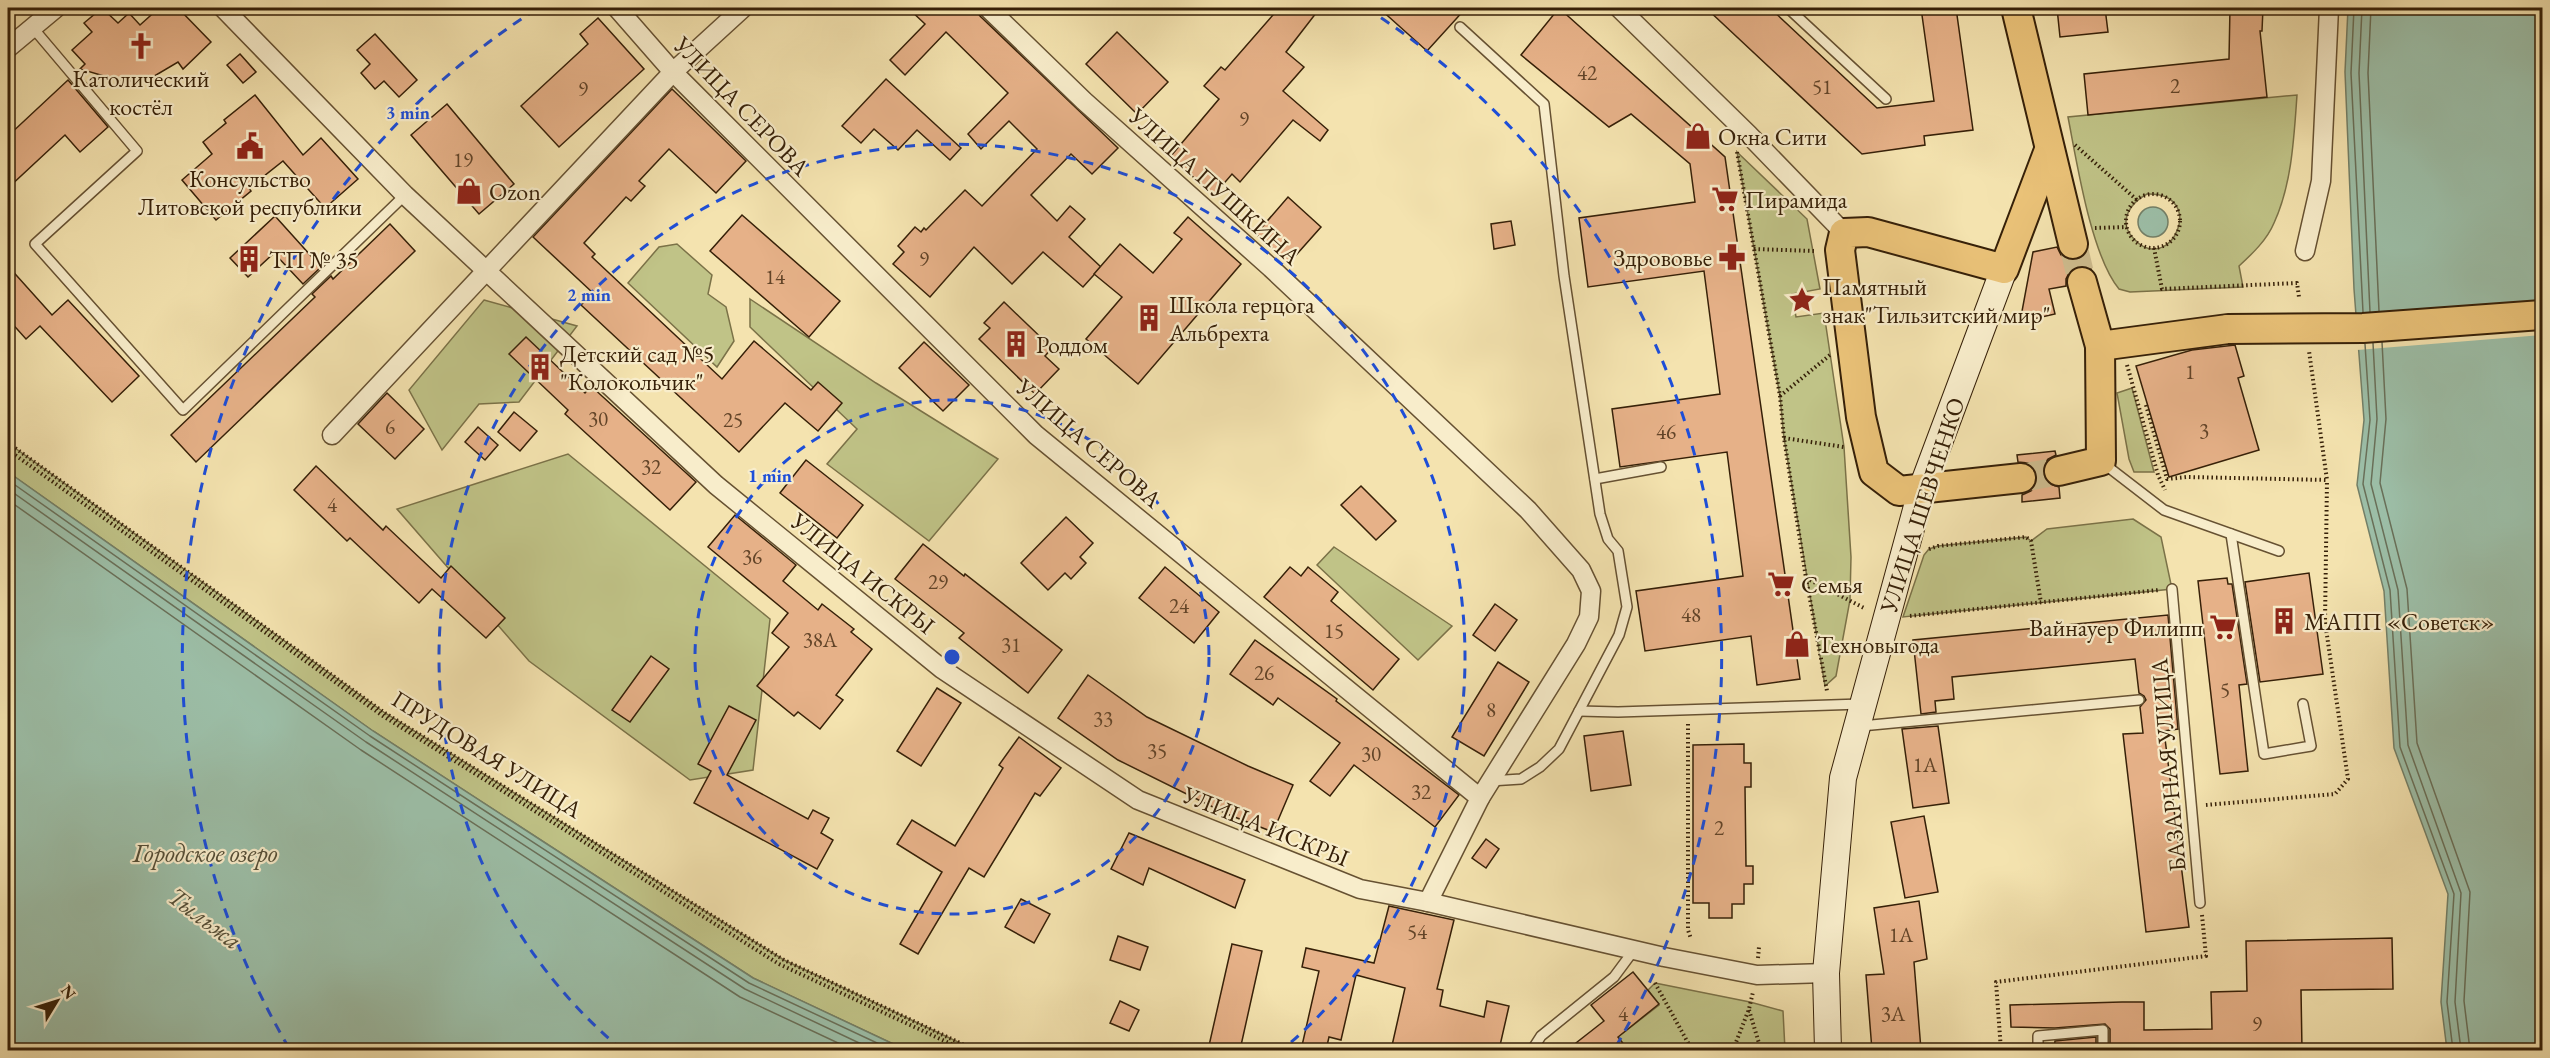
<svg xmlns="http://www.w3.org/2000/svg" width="2550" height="1058" font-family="'EB Garamond',serif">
<rect width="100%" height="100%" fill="#f4e3af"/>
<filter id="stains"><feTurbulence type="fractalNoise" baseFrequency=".00333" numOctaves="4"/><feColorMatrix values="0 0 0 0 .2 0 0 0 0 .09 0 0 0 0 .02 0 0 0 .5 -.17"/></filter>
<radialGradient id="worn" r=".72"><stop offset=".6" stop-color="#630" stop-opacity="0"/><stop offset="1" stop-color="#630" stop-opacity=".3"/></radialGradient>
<g fill="#c0c387" stroke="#7b7248" stroke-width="1.5" fill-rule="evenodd">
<path d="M2297 95C2294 137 2292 184 2274 223 2267 240 2252 254 2239 266L2243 287 2130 292 2119 289C2091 255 2077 163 2068 117ZM2147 194C2209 192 2170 278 2134 239 2117 222 2130 203 2147 194Z"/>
<polygon points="1737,152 1807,219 1820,289 1792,294 1796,317 1824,313 1844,447 1851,557 1850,600 1836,676 1825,686 1784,438 1780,396"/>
<polygon points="677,244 712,275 708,294 726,307 734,341 717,367 628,283 659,247"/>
<polygon points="750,299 876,383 998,459 929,541 827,464 857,429 750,327"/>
<polygon points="484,300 577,326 519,402 479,404 442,450 409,390"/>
<polygon points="2132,388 2154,472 2134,472 2129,459 2117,393"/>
<polygon points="8,443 385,713 784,960 975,1050 906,1050 753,978 373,731 8,472"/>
<polygon points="568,454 770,619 753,770 690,780 529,661 397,509"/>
<polygon points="2133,519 2161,537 2172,589 1903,617 1924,555 1929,549 1938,546 2026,537 2031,541 2047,529"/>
<polygon points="1334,547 1452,626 1418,660 1317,565"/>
<polygon points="1655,983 1750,1002 1783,1011 1785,1050 1628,1050 1618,1037 1659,1005 1648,990"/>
</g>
<g fill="#9cbea7" stroke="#737f67" stroke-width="1.5">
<polygon points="2348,8 2542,8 2542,1050 2447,1050 2441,1002 2448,894 2394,748 2384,591 2357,485 2364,420 2354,289 2345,72"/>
<circle cx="2153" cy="222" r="15"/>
<polygon points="8,472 373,731 753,978 906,1050 8,1050"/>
</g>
<polygon fill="#f4e3af" points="2542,300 2542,335 2357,350 2354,314"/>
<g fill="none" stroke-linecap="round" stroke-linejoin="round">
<g stroke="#696f58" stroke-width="1.5">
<polyline points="2354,8 2351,73 2363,312"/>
<polyline points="2362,8 2359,73 2370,312"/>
<polyline points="2371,8 2368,73 2379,311"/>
<polyline points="2382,342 2386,419 2380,483 2407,589 2417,743 2470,892 2464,1001 2470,1050"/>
<polyline points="2373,343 2377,419 2371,484 2398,590 2408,745 2461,893 2455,1002 2461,1050"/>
<polyline points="2365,344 2370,420 2363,484 2390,590 2400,747 2454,894 2447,1002 2453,1050"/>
<polyline points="8,480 370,736 749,983 892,1050"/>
<polyline points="8,489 366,742 745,989 874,1050"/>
<polyline points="8,500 361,750 740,997 853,1050"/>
</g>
</g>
<g fill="#e6b188" stroke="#362008" stroke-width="1.5">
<polygon points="102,8 118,23 129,13 140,25 159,8 178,8 211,42 183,69 178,62 146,81 121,81 80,69 85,64 72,50 92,32 84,23"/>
<polygon points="908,8 974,8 980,16 1118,148 1092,174 1071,154 1031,195 1057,221 1070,206 1085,219 1069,237 1101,267 1083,287 1043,252 1012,284 974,247 930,297 893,264 904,252 898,246 915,227 921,232 924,228 926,230 965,190 982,206 1037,149 1009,121 981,149 968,134 1008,93 946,32 905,75 890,60 925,24"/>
<polygon points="1279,8 1320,8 1286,52 1304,67 1283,91 1328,130 1320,141 1293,120 1240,182 1232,174 1214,195 1170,157 1219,99 1204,86 1221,67 1225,70"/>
<polygon points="1379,8 1466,8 1427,51"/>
<polygon points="1559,8 1725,157 1800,679 1757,685 1751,636 1645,651 1636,591 1743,576 1727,452 1620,467 1612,409 1720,394 1704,271 1588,287 1579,218 1695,202 1690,164 1631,114 1609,127 1521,55"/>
<polygon points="1706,8 1770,8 1877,108 1934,101 1921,8 1956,8 1973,130 1924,136 1925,145 1862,154"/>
<polygon points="2057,8 2105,8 2108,32 2060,37"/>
<polygon points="2230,8 2263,8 2262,31 2260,31 2267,97 2088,115 2084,74 2229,59"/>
<polygon points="598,18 644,69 559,147 521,106 588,44 580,34"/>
<polygon points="1117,32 1168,82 1137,114 1086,64"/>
<polygon points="375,34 417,80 399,97 384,81 375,89 361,73 370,64 357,50"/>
<polygon points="240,54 256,72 243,83 227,65"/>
<polygon points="886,79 961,148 950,160 917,130 898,150 874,129 861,143 842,126"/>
<polygon points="68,80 108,127 80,152 65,135 8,188 8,136"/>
<polygon points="672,89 746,161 716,193 669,149 639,181 645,186 631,201 626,197 584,243 595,254 592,257 722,379 754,341 811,390 818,382 842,403 818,431 785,403 739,452 581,305 593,293 533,237"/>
<polygon points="255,95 303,155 321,138 358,179 325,208 283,161 249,188 251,191 216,220 182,180 212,154 203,142 226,123 224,120"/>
<polygon points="447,104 514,184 479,214 411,135"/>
<polygon points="1288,197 1321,227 1289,263 1256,234"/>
<polygon points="742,215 840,301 809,337 710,251"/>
<polygon points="275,216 321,267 303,284 274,253 248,277 230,258"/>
<polygon points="1188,217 1241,264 1138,384 1086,339 1122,297 1094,274 1120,244 1153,273 1182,239 1174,233"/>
<polygon points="1511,221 1515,245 1494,249 1491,224"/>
<polygon points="390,224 415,251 196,462 171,435 315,297 312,294 331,276 333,279"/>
<polygon points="2057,247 2061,255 2069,260 2077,260 2087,251 2091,269 2085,266 2077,266 2070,271 2066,279 2066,286 2049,289 2055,314 2020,322 2033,252"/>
<polygon points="8,266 52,315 68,300 139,376 112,402 40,326 26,339 8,319"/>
<polygon points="1004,302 1052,348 1045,356 1059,369 1035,394 979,339 990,328 984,323"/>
<polygon points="526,337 585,393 591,386 696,482 670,510 565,414 568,410 509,354"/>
<polygon points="924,342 969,385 943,411 899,368"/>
<polygon points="2235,345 2244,376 2238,378 2259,450 2169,477 2136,366 2192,350"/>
<polygon points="387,393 424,429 395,459 358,424"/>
<polygon points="514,412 537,431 520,451 498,432"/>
<polygon points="478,427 498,445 485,460 465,442"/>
<polygon points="2055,451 2056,455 2048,459 2043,466 2043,474 2047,483 2059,487 2060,498 2022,502 2022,495 2031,491 2036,484 2037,476 2035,469 2028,463 2018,462 2017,455"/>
<polygon points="806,460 863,505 837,538 780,493"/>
<polygon points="316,466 383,530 386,526 441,578 451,566 505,618 486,638 432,589 419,603 350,538 347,541 294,490"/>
<polygon points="1361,486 1396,521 1376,540 1341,505"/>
<polygon points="735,515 796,565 783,581 818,610 822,604 854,629 851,632 872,649 836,695 843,700 820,729 798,712 794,716 757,686 789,647 772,633 788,613 708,547"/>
<polygon points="1066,517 1093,543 1080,557 1086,563 1071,579 1065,573 1048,590 1021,563"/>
<polygon points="923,544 964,576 965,574 1062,650 1028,693 959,638 964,633 895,579"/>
<polygon points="1165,567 1219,612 1194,643 1139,598"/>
<polygon points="1290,567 1301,576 1308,567 1338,592 1331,601 1399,659 1373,690 1264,597"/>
<polygon points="2309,573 2323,674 2260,682 2245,582"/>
<polygon points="2227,578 2228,584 2232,584 2247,684 2239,685 2248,771 2220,774 2198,581"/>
<polygon points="1495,604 1517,620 1495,651 1473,635"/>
<polygon points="2168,615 2178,729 2164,731 2189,927 2146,932 2123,734 2143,733 2140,707 2146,700 2144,696 2139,693 2135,659 1952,677 1954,699 1935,701 1936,712 1921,714 1913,640"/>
<polygon points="1255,640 1337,699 1336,701 1459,795 1435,827 1354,765 1330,796 1310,781 1340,743 1278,698 1273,705 1230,674"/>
<polygon points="651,656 669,669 630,722 612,710"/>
<polygon points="1498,662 1529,682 1484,756 1452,737"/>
<polygon points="1088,675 1147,717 1248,766 1293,785 1273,832 1227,814 1118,760 1058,718"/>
<polygon points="937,688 961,703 921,766 897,751"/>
<polygon points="729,706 756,720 727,775 808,819 813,810 829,818 821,833 833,840 817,869 694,803 711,771 698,764"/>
<polygon points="1938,726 1949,803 1913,808 1902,729"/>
<polygon points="1623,731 1631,785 1591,791 1584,736"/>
<polygon points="1019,737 1061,768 1040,796 1035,793 984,877 969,868 918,954 900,944 942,872 897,844 912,820 955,846 1003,768 999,765"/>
<polygon points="1744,744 1744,763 1751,763 1751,787 1745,787 1746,866 1753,866 1753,884 1744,884 1744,904 1732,904 1732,918 1709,918 1709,903 1693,903 1693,745"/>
<polygon points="1924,816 1938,892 1905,898 1891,822"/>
<polygon points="1129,833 1245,880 1235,908 1149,868 1143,885 1111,869"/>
<polygon points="1486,839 1499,849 1486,868 1472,858"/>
<polygon points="1021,899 1050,914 1034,943 1005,927"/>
<polygon points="1919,901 1927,959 1914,962 1921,1050 1872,1050 1866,975 1884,974 1874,908"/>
<polygon points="1389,906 1454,920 1437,989 1443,990 1440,1006 1484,1017 1487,1001 1509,1006 1499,1050 1391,1050 1405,988 1356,975 1341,1040 1329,1037 1326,1050 1301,1050 1319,971 1302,967 1306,948 1374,963"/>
<polygon points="1118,936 1148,947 1140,970 1110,960"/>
<polygon points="2392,938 2393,989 2301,990 2302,1050 2110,1050 2110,1029 2105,1024 2055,1028 2011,1027 2010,1005 2122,1002 2144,1002 2144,1030 2212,1029 2211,992 2247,991 2246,941"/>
<polygon points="1232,944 1262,951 1240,1050 1208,1050"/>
<polygon points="1633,972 1659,1004 1618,1037 1628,1050 1567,1050 1604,1021 1591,1005"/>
<polygon points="1120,1001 1139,1010 1129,1031 1110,1023"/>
<polygon points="2096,1037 2096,1050 2054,1050 2055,1041"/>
</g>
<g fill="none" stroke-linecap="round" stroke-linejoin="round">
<g stroke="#cebc8e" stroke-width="28" stroke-dasharray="28 14" stroke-linecap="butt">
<polyline points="2073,244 2082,282"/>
<polyline points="2021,478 2059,471"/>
</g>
<defs>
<g id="service">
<polyline points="1788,8 1886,99"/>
<polyline points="1460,27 1544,104 1564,276 1600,514 1608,539 1618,551 1627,607 1619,635 1559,749 1540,767 1521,779 1490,781"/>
<polyline points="33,28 137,151 35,244 183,410 405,195"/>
<polyline points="2103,463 2164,510 2279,551"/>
<polyline points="1595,479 1661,467"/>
<polyline points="2231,534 2264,754 2311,746 2303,704"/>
<polyline points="2172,589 2200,903"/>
<polyline points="1579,711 1618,712 1861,704"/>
<polyline points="1861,726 2139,700"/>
<polyline points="1532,1050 1541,1036 1614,977 1634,950"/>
<polyline points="2038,1050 2038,1036 2103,1030 2103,1050"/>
</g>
<g id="minor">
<polyline points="223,8 405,195 716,485 942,669 1138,800 1360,889 1428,902 1664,957 1757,975 1826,973"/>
<polyline points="617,8 673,72 1036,435 1480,798 1428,902"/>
<polyline points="988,8 1084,101 1271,268 1528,510 1581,570 1591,591 1589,617 1576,644 1480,798"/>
<polyline points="1619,8 1749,135 1844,233"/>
<polyline points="8,48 56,8"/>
<polyline points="2305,251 2321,181 2329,8"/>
<polyline points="332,435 673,72 743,8"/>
</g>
<polyline id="secondary" points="1828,1050 1826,973 1843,778 1922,488 2004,269"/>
<g id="primary">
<polyline points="2016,8 2073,244"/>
<polyline points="2100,346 2228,329"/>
<polyline points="2059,471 2101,461 2100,346 2082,282"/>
<polyline points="2021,478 1899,491 1874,472 1861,417 1840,250 1844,233 1868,232 2004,269 2049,150"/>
</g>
</defs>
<use href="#service" stroke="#665132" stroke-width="12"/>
<use href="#minor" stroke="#665132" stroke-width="21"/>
<use href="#secondary" stroke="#362008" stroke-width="28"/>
<use href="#primary" stroke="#362008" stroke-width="32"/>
<g stroke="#362008" stroke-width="4" stroke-dasharray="1.5 3" stroke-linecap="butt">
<polyline points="2075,145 2137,200"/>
<polyline points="1737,152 1780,396 1784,438 1806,578 1827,691"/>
<circle cx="2153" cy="221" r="27"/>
<polyline points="2095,228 2127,227"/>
<polyline points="2154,248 2162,289 2297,283 2299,297"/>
<polyline points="1754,249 1814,251"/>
<polyline points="2127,365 2158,475 2165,490"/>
<polyline points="1780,396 1830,355"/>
<polyline points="2146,405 2167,479 2187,477 2327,480 2309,351"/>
<polyline points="1784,438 1844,447"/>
<polyline points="8,443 385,713 784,960 975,1050"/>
<polyline points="8,450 383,716 779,964 964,1050"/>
<polyline points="1929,549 1938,546 2026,537 2031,541 2041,603"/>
<polyline points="1806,578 1866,609"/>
<polyline points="1910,616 2159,590"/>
<polyline points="1688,724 1688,930 1691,939"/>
<polyline points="2206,805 2335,794 2348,779 2325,622 2327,480"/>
<polyline points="1758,958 1759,947"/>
<polyline points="1655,983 1692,1050"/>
<polyline points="1749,1010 1761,1050"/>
<polyline points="1733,1050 1749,1009 1753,992"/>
<polyline points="2001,1050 1996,982 2206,956 2202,915"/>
</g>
<use href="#service" stroke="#f8edcb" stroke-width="9"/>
<use href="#minor" stroke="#f8edcb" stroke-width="18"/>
<use href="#secondary" stroke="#f8edcb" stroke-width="26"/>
<use href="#primary" stroke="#eac278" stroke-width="28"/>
<defs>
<polyline id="primary-bridge" points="2228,329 2363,328 2542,315"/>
</defs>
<use href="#primary-bridge" stroke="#362008" stroke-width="32" stroke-linecap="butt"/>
<use href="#primary-bridge" stroke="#eac278" stroke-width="28"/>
</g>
<g fill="none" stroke="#1d4ed8" stroke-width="3" stroke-dasharray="10 8">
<circle cx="952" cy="657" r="257"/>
<path d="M622 1050A513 513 0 1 1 1282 1050"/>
<path d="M289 1048A770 770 0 0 1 538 8M1366 8A770 770 0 0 1 1615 1048"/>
</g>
<defs>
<symbol id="church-bare" viewBox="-9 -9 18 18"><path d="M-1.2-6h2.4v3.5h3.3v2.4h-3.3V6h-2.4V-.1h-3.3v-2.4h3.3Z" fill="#8f2418" stroke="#f8edcb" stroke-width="2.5" paint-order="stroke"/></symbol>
<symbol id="shop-bare" viewBox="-9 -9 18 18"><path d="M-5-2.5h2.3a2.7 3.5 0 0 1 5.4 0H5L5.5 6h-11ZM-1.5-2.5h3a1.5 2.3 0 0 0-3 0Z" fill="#8f2418" stroke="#f8edcb" stroke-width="2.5" paint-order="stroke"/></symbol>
<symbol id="civic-bare" viewBox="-9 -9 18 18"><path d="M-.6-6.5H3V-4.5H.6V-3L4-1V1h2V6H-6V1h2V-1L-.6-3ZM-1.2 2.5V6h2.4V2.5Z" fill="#8f2418" stroke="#f8edcb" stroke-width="2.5" paint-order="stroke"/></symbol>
<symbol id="supermarket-bare" viewBox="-9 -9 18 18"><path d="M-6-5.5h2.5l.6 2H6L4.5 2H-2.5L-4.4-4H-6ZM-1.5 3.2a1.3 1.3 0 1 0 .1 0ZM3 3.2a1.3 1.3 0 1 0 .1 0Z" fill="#8f2418" stroke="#f8edcb" stroke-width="2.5" paint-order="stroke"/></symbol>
<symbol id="pharmacy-bare" viewBox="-9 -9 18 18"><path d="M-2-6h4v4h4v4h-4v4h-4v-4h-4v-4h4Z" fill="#8f2418" stroke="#f8edcb" stroke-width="2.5" paint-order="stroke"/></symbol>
<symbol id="building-bare" viewBox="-9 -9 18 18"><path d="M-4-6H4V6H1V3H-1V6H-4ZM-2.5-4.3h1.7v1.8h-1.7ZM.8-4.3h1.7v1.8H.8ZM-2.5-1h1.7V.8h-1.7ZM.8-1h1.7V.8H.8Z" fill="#8f2418" stroke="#f8edcb" stroke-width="2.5" paint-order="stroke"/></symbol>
<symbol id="sight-bare" viewBox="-9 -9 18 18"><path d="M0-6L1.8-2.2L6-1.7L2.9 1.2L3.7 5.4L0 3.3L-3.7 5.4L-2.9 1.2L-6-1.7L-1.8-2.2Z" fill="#8f2418" stroke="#f8edcb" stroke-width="2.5" paint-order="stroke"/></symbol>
</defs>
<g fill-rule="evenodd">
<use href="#church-bare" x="122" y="27" width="38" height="38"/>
<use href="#shop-bare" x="1679" y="117" width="38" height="38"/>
<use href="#civic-bare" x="231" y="127" width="38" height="38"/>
<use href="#shop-bare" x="450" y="172" width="38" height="38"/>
<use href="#supermarket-bare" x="1706" y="180" width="38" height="38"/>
<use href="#pharmacy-bare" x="1713" y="238" width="38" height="38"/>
<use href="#building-bare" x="230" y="240" width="38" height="38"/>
<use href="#sight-bare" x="1783" y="281" width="38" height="38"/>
<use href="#building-bare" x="1130" y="299" width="38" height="38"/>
<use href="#building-bare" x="997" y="325" width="38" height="38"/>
<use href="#building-bare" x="521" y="348" width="38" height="38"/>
<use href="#supermarket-bare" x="1762" y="565" width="38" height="38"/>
<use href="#building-bare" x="2265" y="602" width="38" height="38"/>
<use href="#supermarket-bare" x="2204" y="608" width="38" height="38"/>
<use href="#shop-bare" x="1778" y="625" width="38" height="38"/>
</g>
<g text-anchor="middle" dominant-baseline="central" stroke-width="4.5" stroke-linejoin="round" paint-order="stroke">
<g font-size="21" fill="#624428">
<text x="1587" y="72">42</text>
<text x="2175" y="85">2</text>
<text x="1822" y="86">51</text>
<text x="583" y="88">9</text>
<text x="1244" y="118">9</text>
<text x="463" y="159">19</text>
<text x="924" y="258">9</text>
<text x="775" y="276">14</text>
<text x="2190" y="371">1</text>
<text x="598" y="418">30</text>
<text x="733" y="419">25</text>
<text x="390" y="426">6</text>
<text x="2204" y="430">3</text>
<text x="1666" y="431">46</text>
<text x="651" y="466">32</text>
<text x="332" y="504">4</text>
<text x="752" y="556">36</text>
<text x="938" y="581">29</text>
<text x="1179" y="605">24</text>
<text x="1691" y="614">48</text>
<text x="1334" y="630">15</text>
<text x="820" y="639">38А</text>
<text x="1011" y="644">31</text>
<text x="1264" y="672">26</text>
<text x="2225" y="689">5</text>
<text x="1491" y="709">8</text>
<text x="1103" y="718">33</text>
<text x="1157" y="750">35</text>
<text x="1371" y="753">30</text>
<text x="1925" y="764">1А</text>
<text x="1421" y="791">32</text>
<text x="1719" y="827">2</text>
<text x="1417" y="931">54</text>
<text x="1901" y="934">1А</text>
<text x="1623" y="1013">4</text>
<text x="1893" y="1013">3А</text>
<text x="2257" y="1023">9</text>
</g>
<g font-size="24" fill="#362008" stroke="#f8edcb" text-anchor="start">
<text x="141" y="78" text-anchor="middle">Католический<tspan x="141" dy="28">костёл</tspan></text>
<text x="1718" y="136">Окна Сити</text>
<text x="250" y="178" text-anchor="middle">Консульство<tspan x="250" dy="28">Литовской республики</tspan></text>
<text x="489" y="191">Ozon</text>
<text x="1745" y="199">Пирамида</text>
<text x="1712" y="257" text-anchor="end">Здрововье</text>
<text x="269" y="259">ТП № 35</text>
<text x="1822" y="286">Памятный<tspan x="1822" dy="28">знак"Тильзитский мир"</tspan></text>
<text x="1169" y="304">Школа герцога<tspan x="1169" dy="28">Альбрехта</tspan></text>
<text x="1036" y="344">Роддом</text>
<text x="560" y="353">Детский сад №5<tspan x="560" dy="28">"Колокольчик"</tspan></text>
<text x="1801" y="584">Семья</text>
<text x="2304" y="621">МАПП «Советск»</text>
<text x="2203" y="627" text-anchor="end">Вайнауер Филипп</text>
<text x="1817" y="644">Техновыгода</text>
</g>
<g font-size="24" fill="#362008" stroke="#f8edcb">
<text transform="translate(742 106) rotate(46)">УЛИЦА СЕРОВА</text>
<text transform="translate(1215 186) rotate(42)">УЛИЦА ПУШКИНА</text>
<text transform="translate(1089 443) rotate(41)">УЛИЦА СЕРОВА</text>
<text transform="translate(1922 505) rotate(-72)">УЛИЦА ШЕВЧЕНКО</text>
<text transform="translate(863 573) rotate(39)">УЛИЦА ИСКРЫ</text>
<text transform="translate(487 754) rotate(32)">ПРУДОВАЯ УЛИЦА</text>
<text transform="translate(2168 765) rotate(-95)">БАЗАРНАЯ УЛИЦА</text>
<text transform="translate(1266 826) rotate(22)">УЛИЦА ИСКРЫ</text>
</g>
<g font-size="26" font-style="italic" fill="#554f38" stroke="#f8edcb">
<text x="205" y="853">Городское озеро</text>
<text transform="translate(205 918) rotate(37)">Тыльжа</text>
</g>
</g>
<circle cx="952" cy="657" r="9" fill="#1d4ed8" stroke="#f8edcb" stroke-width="3"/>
<g font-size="18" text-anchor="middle" font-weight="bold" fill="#1d4ed8" stroke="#f8edcb" stroke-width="4.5" stroke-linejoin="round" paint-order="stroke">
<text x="408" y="119">3 min</text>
<text x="589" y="301">2 min</text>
<text x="770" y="482">1 min</text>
</g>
<rect width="2550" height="1058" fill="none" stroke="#f4e3af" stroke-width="30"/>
<rect x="9" y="9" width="2532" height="1040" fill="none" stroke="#362008" stroke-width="3"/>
<rect x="15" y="15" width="2520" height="1028" fill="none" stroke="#362008" stroke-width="1.5"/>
<g transform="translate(57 1001) rotate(52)" stroke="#f8edcb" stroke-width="4.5" paint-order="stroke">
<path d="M0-4.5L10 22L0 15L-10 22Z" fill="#362008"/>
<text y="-9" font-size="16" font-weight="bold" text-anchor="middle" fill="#362008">N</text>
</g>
<rect width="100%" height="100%" filter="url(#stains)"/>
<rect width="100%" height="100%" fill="url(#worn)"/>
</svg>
